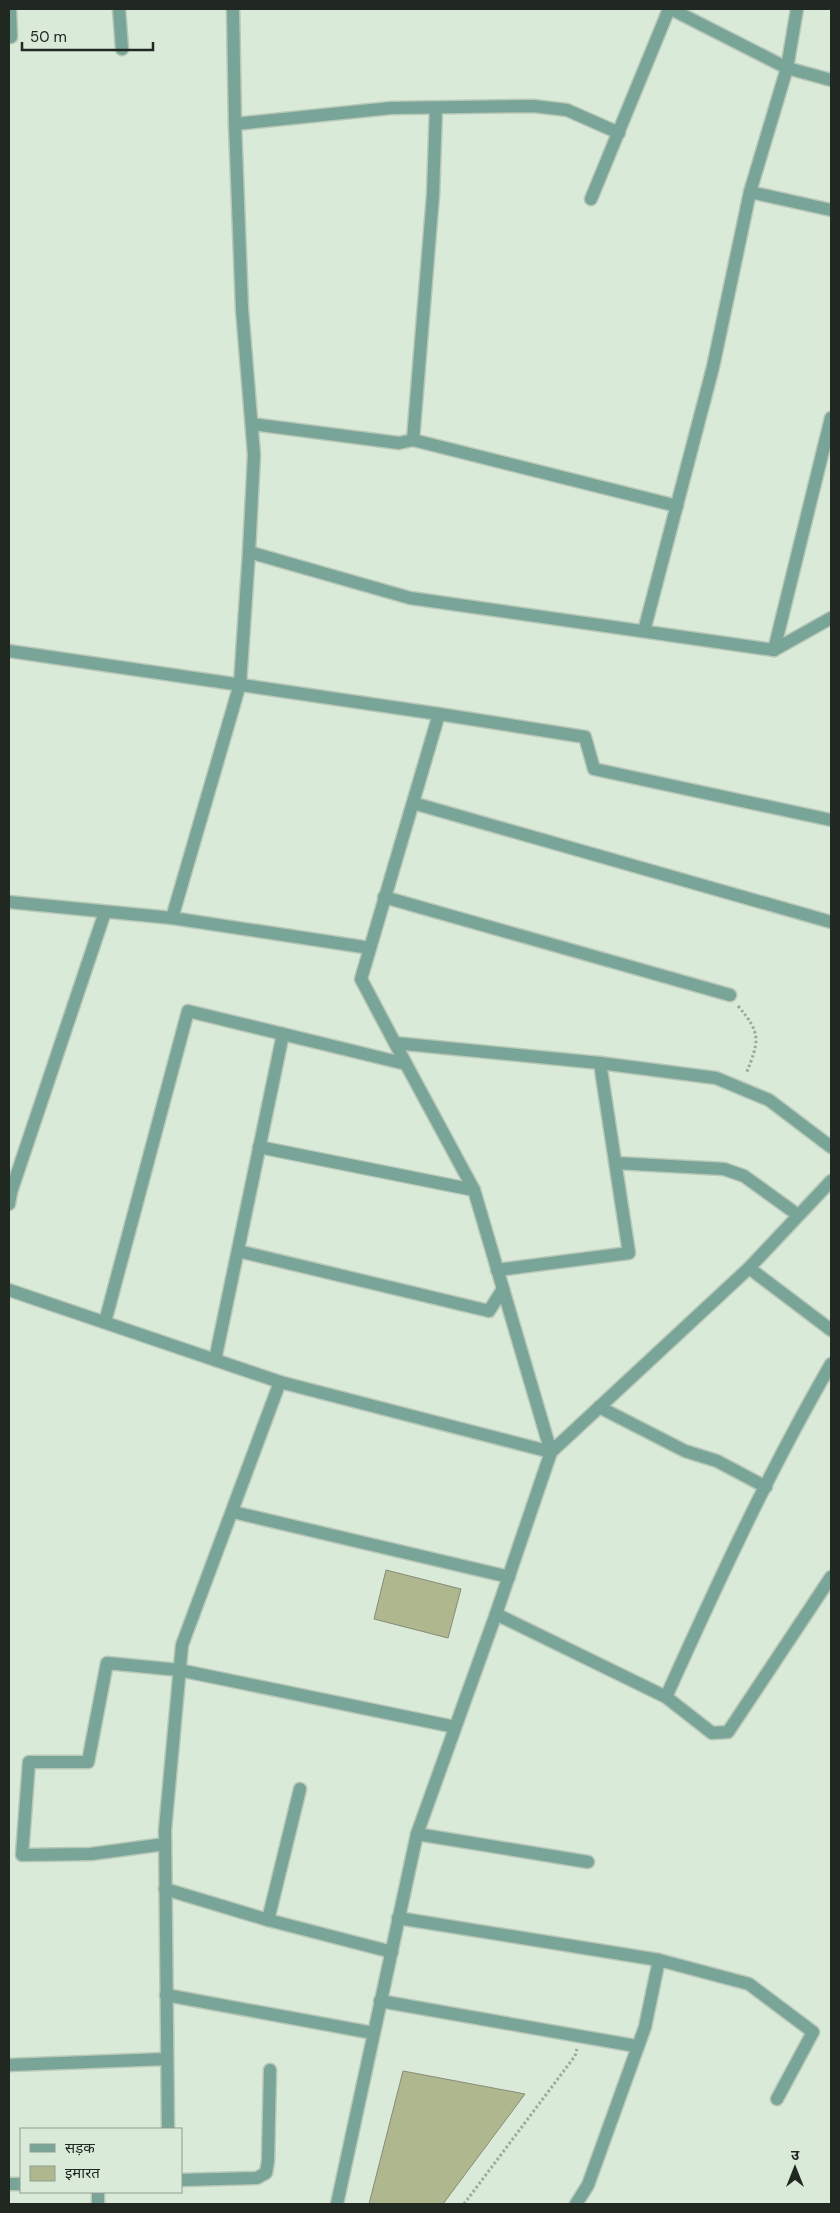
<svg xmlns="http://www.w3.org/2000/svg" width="840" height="2213" font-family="'DM Sans','Noto Sans Devanagari',sans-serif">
<rect width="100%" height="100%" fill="#d9ead9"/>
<g fill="#afb78f" stroke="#878b77">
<polygon points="386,1570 461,1589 448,1638 374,1619"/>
<polygon points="403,2071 525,2094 443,2204 369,2204"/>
</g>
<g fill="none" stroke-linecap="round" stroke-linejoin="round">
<defs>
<g id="minor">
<polyline points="10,9 11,37"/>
<polyline points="119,9 122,49"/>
<polyline points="233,9 235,124 242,309 254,455 249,552 240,684 172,918 370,948"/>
<polyline points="671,9 787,68 831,80"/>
<polyline points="235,124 391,108 533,106 567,110 619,133"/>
<polyline points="750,192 831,210"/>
<polyline points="591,199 669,9"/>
<polyline points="252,424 399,443 413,440 677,506"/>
<polyline points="413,440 433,195 436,108"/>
<polyline points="249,552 410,598 774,650 831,618"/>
<polyline points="644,631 713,367 750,192 787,68 797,9"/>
<polyline points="774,650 831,418"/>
<polyline points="9,651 439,714 361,979 406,1064"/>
<polyline points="439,714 585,737 594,769 831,820"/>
<polyline points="413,803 831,922"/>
<polyline points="384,897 730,995"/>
<polyline points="9,902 172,918"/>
<polyline points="395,1043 600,1063 716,1078 769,1100 831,1147"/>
<polyline points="259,1147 474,1190"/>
<polyline points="616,1163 724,1169 744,1176 798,1215"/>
<polyline points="9,1191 11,1192 9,1204"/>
<polyline points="11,1192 105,912"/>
<polyline points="238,1251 489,1311 503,1289"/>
<polyline points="749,1268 831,1330"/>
<polyline points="497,1270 629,1253 600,1063"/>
<polyline points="9,1290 280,1382"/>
<polyline points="105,1322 188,1011 406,1064 474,1190 551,1452"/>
<polyline points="215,1360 283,1034"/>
<polyline points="599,1407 685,1451 717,1461 766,1487"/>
<polyline points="233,1512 509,1577"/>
<polyline points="496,1614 666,1697 712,1733 728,1732 831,1577"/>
<path d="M666 1697C717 1584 769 1471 831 1364"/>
<polyline points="417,1834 588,1862"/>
<polyline points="165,1844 91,1854 22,1855 29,1762 88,1762 107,1663 179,1670 455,1727"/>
<polyline points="165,1889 268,1920 392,1952"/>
<polyline points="398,1918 659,1960 749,1984 813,2032 777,2099"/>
<polyline points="268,1920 300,1789"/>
<polyline points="166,1995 373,2033"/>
<polyline points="380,2001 636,2046"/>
<polyline points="9,2065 166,2059"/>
<polyline points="168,2129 165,1830 182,1645 280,1382 551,1452"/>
<polyline points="181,2180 257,2178 266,2173 268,2161 270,2070"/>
<polyline points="9,2184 21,2184"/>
<polyline points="98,2192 98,2204"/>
<polyline points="576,2204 588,2185 645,2027 659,1960"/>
</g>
<polyline id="tertiary" points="337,2204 417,1834 496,1614 551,1452 749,1268 831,1181"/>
</defs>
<use href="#minor" stroke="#b8c7b8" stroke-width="15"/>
<use href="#tertiary" stroke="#b8c7b8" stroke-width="15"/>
<g stroke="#9caa9c" stroke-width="3" stroke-dasharray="2.5 2.5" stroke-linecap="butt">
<path d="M738 1006C762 1034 759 1041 746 1074"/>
<polyline points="464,2204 575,2056 577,2049"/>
</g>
<use href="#minor" stroke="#78a597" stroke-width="12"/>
<use href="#tertiary" stroke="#78a597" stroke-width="12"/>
</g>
<rect width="840" height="2213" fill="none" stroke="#212721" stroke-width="20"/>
<rect x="20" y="2128" width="162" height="65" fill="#d9ead9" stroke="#8f9c8f"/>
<rect x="30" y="2144" width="25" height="8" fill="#78a597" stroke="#8f9c8f"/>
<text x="65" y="2153" font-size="15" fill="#212721">सड़क</text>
<rect x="30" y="2166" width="25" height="15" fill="#afb78f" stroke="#8f9c8f"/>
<text x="65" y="2178" font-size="15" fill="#212721">इमारत</text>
<g transform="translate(795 2168)" stroke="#d9ead9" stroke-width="4" paint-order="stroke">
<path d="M0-4L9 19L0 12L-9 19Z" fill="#212721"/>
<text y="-8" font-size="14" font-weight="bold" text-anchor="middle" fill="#212721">उ</text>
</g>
<path d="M22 42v8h131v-8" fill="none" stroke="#212721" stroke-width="2.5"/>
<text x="30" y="42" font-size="15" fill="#212721" stroke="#d9ead9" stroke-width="4" paint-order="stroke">50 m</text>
</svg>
